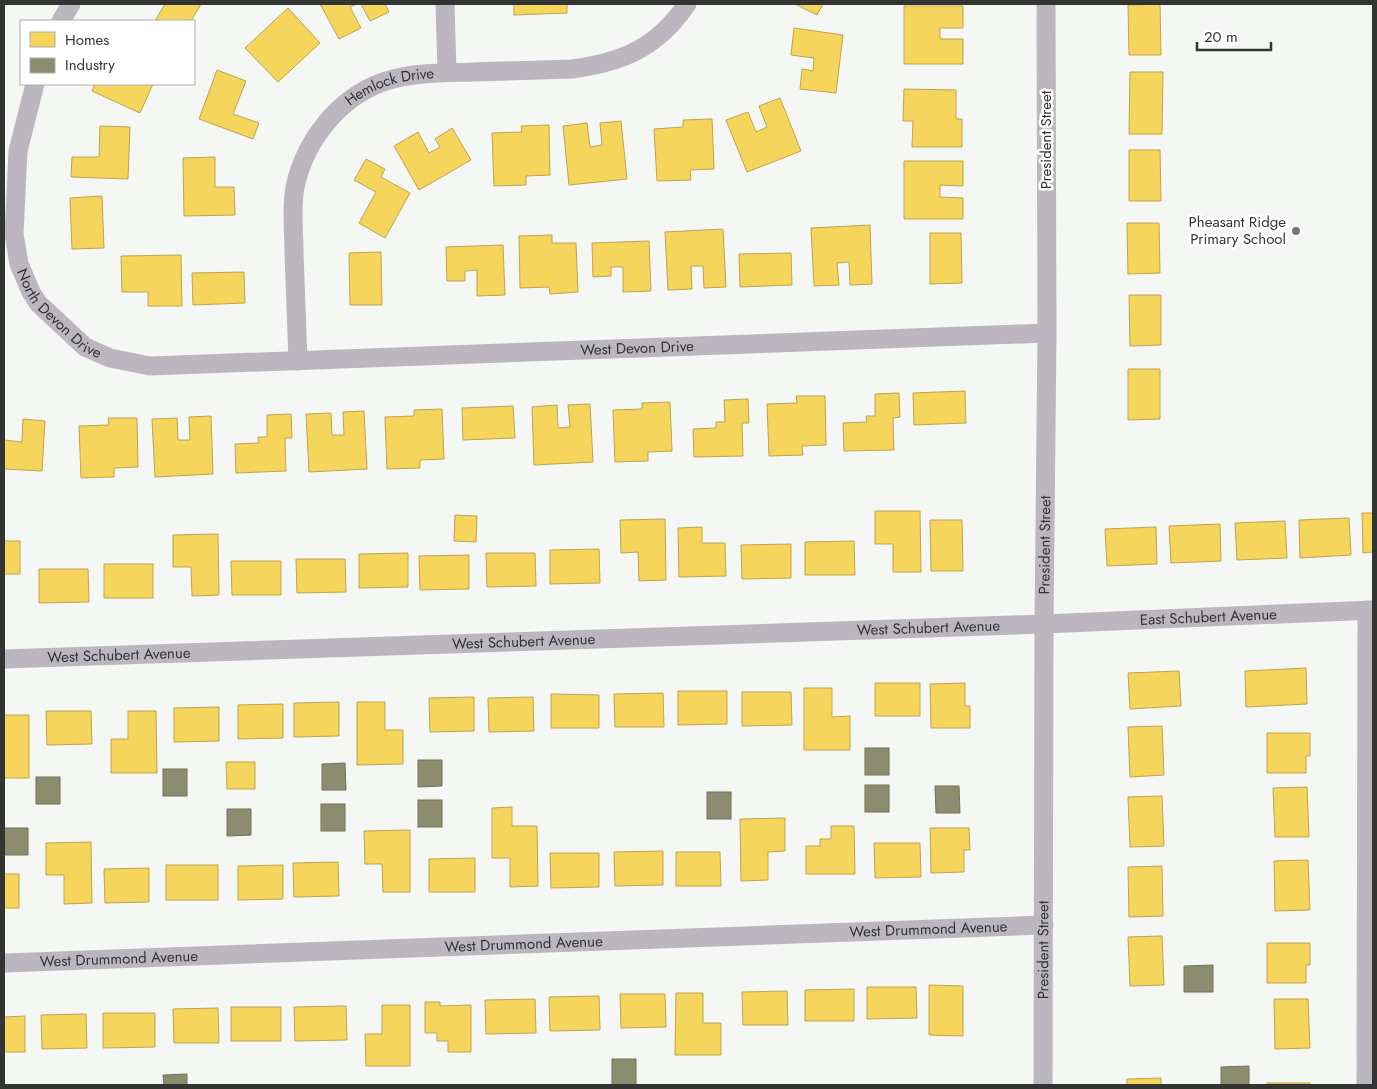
<svg xmlns="http://www.w3.org/2000/svg" width="1377" height="1089" font-family="Jost,sans-serif">
<rect width="100%" height="100%" fill="#f4f7f3"/>
<g fill="#f6d55c" stroke="#bca54f">
<polygon points="165,4 201,4 191,21 155,21"/>
<polygon points="320,4 357,4 350,7 361,28 339,39"/>
<polygon points="361,4 385,4 389,12 370,21"/>
<polygon points="514,4 567,4 567,13 514,15"/>
<polygon points="795,4 823,4 817,15"/>
<polygon points="1160,4 1161,55 1129,55 1128,5"/>
<polygon points="904,6 963,6 963,28 940,28 940,39 963,39 963,64 904,64"/>
<polygon points="288,8 320,43 278,82 245,48"/>
<polygon points="794,28 843,35 836,93 800,89 802,69 813,71 814,58 791,55"/>
<polygon points="217,70 246,81 233,114 259,123 253,139 199,119"/>
<polygon points="1130,72 1163,72 1162,134 1129,134"/>
<polygon points="95,84 153,84 140,113 92,91"/>
<polygon points="904,89 956,90 956,119 962,119 962,147 912,147 913,121 903,121"/>
<polygon points="780,98 801,151 747,172 726,120 748,112 756,132 767,127 759,106"/>
<polygon points="712,119 714,169 690,170 691,180 657,181 654,129 683,127 683,120"/>
<polygon points="621,121 627,179 569,185 563,126 587,123 590,147 602,145 600,123"/>
<polygon points="549,125 550,175 526,176 526,185 494,186 492,133 522,132 521,126"/>
<polygon points="100,126 130,127 128,179 71,177 72,157 99,157"/>
<polygon points="452,128 471,160 419,190 394,146 418,132 429,153 440,147 435,139"/>
<polygon points="1129,150 1160,150 1161,201 1129,201"/>
<polygon points="215,157 215,187 234,187 235,215 184,216 183,158"/>
<polygon points="366,159 385,169 381,177 410,193 385,238 359,223 376,192 354,180"/>
<polygon points="904,161 963,161 963,186 940,185 940,197 963,198 963,219 904,219"/>
<polygon points="102,196 104,248 72,249 70,198"/>
<polygon points="1127,223 1159,223 1160,273 1128,274"/>
<polygon points="870,225 872,284 850,285 849,262 837,263 839,285 814,286 811,228"/>
<polygon points="723,229 726,287 704,288 703,266 691,266 692,289 668,290 665,232"/>
<polygon points="930,233 961,233 962,283 930,284"/>
<polygon points="552,235 552,243 576,243 578,292 550,294 549,287 520,288 519,236"/>
<polygon points="649,241 651,291 623,292 623,267 611,267 611,276 593,277 592,243"/>
<polygon points="503,245 505,295 477,296 477,270 465,271 465,281 447,281 446,247"/>
<polygon points="381,252 382,305 350,305 349,253"/>
<polygon points="791,253 792,285 740,287 739,254"/>
<polygon points="181,255 182,306 148,306 148,292 122,292 121,256"/>
<polygon points="244,272 245,303 193,305 192,273"/>
<polygon points="1129,295 1161,295 1161,345 1130,346"/>
<polygon points="1128,369 1160,369 1160,419 1128,420"/>
<polygon points="965,391 966,423 914,425 913,393"/>
<polygon points="899,393 900,417 893,418 894,450 844,451 843,423 867,422 866,416 875,416 875,394"/>
<polygon points="796,396 825,396 826,445 802,446 803,455 769,456 767,404 797,403"/>
<polygon points="748,399 749,423 742,423 743,456 694,457 693,429 716,428 716,422 725,422 724,400"/>
<polygon points="670,402 672,451 648,452 648,461 615,462 613,410 642,409 642,403"/>
<polygon points="590,404 593,462 534,465 532,407 557,405 558,428 570,427 568,405"/>
<polygon points="513,406 515,438 463,440 462,408"/>
<polygon points="442,409 444,459 420,460 420,468 387,469 385,417 414,416 414,410"/>
<polygon points="364,411 367,469 309,472 306,414 331,413 332,435 344,435 343,412"/>
<polygon points="291,414 292,438 285,438 286,471 236,473 235,444 259,443 258,437 267,437 267,415"/>
<polygon points="211,416 213,474 155,477 152,419 177,418 178,440 190,440 189,417"/>
<polygon points="108,418 137,418 138,467 114,468 114,477 81,478 79,426 109,425"/>
<polygon points="23,419 45,421 42,471 4,469 4,440 22,442"/>
<polygon points="875,511 920,511 921,572 893,572 893,544 875,544"/>
<polygon points="1362,513 1373,513 1373,552 1363,553"/>
<polygon points="455,515 477,516 476,542 454,541"/>
<polygon points="1349,518 1351,555 1300,558 1299,520"/>
<polygon points="665,519 666,580 639,581 638,552 621,553 620,520"/>
<polygon points="930,520 962,520 963,571 931,571"/>
<polygon points="1285,521 1287,558 1237,560 1235,523"/>
<polygon points="1220,524 1221,561 1171,563 1169,526"/>
<polygon points="702,527 702,543 725,543 726,576 679,577 678,528"/>
<polygon points="1156,527 1157,564 1107,566 1105,529"/>
<polygon points="218,534 219,595 192,596 191,567 173,567 173,535"/>
<rect x="4" y="541" width="16" height="33"/>
<polygon points="854,541 855,575 805,575 805,542"/>
<polygon points="791,544 791,578 742,579 741,545"/>
<polygon points="599,549 600,583 550,584 550,550"/>
<polygon points="408,553 408,587 359,588 359,554"/>
<polygon points="486,553 535,553 536,586 487,587"/>
<polygon points="469,555 469,589 420,590 419,556"/>
<polygon points="296,559 345,559 346,592 297,593"/>
<polygon points="231,561 281,561 281,595 232,595"/>
<rect x="104" y="564" width="49" height="34"/>
<polygon points="39,569 88,569 89,602 39,603"/>
<polygon points="1306,668 1307,704 1246,707 1245,671"/>
<polygon points="1179,671 1181,706 1130,709 1128,673"/>
<rect x="875" y="683" width="45" height="33"/>
<polygon points="965,683 965,706 970,706 970,728 931,728 930,684"/>
<polygon points="804,688 832,688 832,717 850,716 850,750 804,750"/>
<polygon points="678,691 727,691 727,724 678,725"/>
<polygon points="742,692 791,692 792,725 742,726"/>
<polygon points="663,693 664,727 615,727 614,694"/>
<polygon points="551,694 599,695 599,728 551,728"/>
<polygon points="474,697 474,731 430,732 429,698"/>
<polygon points="533,697 534,731 489,732 488,698"/>
<polygon points="339,702 339,736 294,737 294,703"/>
<polygon points="357,702 385,702 385,730 403,730 403,764 357,765"/>
<polygon points="283,704 283,738 238,739 238,705"/>
<polygon points="219,707 219,741 174,742 174,708"/>
<polygon points="46,711 91,711 92,744 47,745"/>
<polygon points="128,711 156,711 157,773 111,773 111,739 128,739"/>
<rect x="4" y="715" width="25" height="63"/>
<polygon points="1162,726 1164,775 1130,777 1128,727"/>
<polygon points="1267,733 1310,733 1310,756 1306,756 1306,773 1267,773"/>
<polygon points="226,762 255,762 255,789 227,789"/>
<polygon points="1307,787 1309,837 1275,837 1273,788"/>
<polygon points="1162,796 1164,846 1130,847 1128,797"/>
<polygon points="512,807 512,826 537,826 538,886 510,887 510,858 492,858 492,808"/>
<polygon points="785,818 785,851 768,852 768,880 741,881 740,819"/>
<polygon points="831,826 854,826 855,874 806,874 806,846 820,846 820,839 831,839"/>
<polygon points="930,828 969,828 970,850 964,850 964,872 931,873"/>
<polygon points="410,830 410,892 383,892 382,864 365,864 364,831"/>
<polygon points="91,842 92,903 64,904 64,875 46,875 46,843"/>
<polygon points="874,843 920,843 921,877 875,878"/>
<polygon points="663,851 663,885 615,886 614,852"/>
<polygon points="676,852 720,852 721,886 676,886"/>
<polygon points="550,853 599,853 599,887 551,888"/>
<polygon points="475,858 475,892 429,892 429,859"/>
<polygon points="1308,860 1310,910 1275,911 1274,861"/>
<polygon points="338,862 339,896 294,897 293,863"/>
<rect x="166" y="865" width="52" height="35"/>
<polygon points="283,865 283,899 238,900 238,866"/>
<polygon points="1162,866 1163,916 1129,917 1128,867"/>
<polygon points="149,868 149,902 105,903 104,869"/>
<rect x="4" y="874" width="15" height="34"/>
<polygon points="1162,936 1164,985 1130,986 1128,937"/>
<polygon points="1267,943 1310,943 1310,965 1306,965 1306,983 1267,983"/>
<polygon points="929,985 963,986 963,1036 929,1035"/>
<polygon points="867,987 916,987 917,1018 867,1019"/>
<polygon points="854,989 854,1021 805,1021 805,990"/>
<polygon points="787,991 788,1025 743,1025 742,992"/>
<polygon points="676,993 703,993 703,1023 721,1023 721,1055 675,1055"/>
<polygon points="620,994 665,994 666,1027 621,1028"/>
<polygon points="599,996 600,1030 550,1031 549,997"/>
<polygon points="535,999 536,1033 486,1034 485,1000"/>
<polygon points="1274,999 1308,999 1310,1048 1275,1049"/>
<polygon points="425,1002 440,1002 440,1006 471,1005 471,1052 448,1052 448,1041 437,1041 437,1033 425,1033"/>
<polygon points="382,1005 410,1005 410,1066 366,1066 365,1034 382,1034"/>
<polygon points="346,1006 347,1040 295,1041 294,1007"/>
<rect x="231" y="1007" width="50" height="34"/>
<polygon points="218,1008 219,1043 174,1043 173,1009"/>
<polygon points="103,1013 155,1013 155,1047 103,1048"/>
<polygon points="86,1014 87,1048 42,1049 41,1015"/>
<polygon points="25,1016 25,1052 4,1052 4,1017"/>
<polygon points="1161,1078 1161,1085 1127,1085 1127,1079"/>
<rect x="1267" y="1083" width="43" height="2"/>
</g>
<g fill="#8c8c6e" stroke="#71725c">
<rect x="865" y="748" width="24" height="27"/>
<polygon points="418,760 442,760 442,786 418,787"/>
<polygon points="345,763 346,790 322,790 322,764"/>
<rect x="163" y="769" width="24" height="27"/>
<rect x="36" y="777" width="24" height="27"/>
<rect x="865" y="785" width="24" height="27"/>
<polygon points="935,786 959,786 960,813 936,813"/>
<rect x="707" y="792" width="24" height="27"/>
<rect x="418" y="800" width="24" height="27"/>
<rect x="321" y="804" width="24" height="27"/>
<polygon points="227,809 251,809 251,835 227,836"/>
<polygon points="4,828 28,828 28,855 5,855"/>
<polygon points="1213,965 1213,992 1184,992 1184,966"/>
<rect x="612" y="1059" width="24" height="26"/>
<polygon points="1249,1066 1249,1085 1221,1085 1221,1067"/>
<polygon points="187,1074 187,1085 164,1085 163,1075"/>
</g>
<g fill="none" stroke-linecap="round" stroke-linejoin="round">
<g stroke="#bcb6bf" stroke-width="19">
<polyline points="445,4 447,72"/>
<polyline points="61,21 71,4"/>
<path id="s1" d="M35 84 18 151 14 234 19 264 31 292 38 303 85 347 110 358 150 366 1047 333"/>
<path id="s2" d="M298 361C297 325 295 288 294 252 294 231 291 208 295 187 305 141 338 98 383 82 412 72 444 73 473 72 506 71 539 70 572 69 623 62 657 48 687 4"/>
<path id="s3" d="M4 659 1044 624 1373 610"/>
<path id="s4" d="M4 963 1044 925"/>
<path id="s5" d="M1043 1085 1044 624 1047 333 1046 4"/>
<polyline points="1366,1085 1367,610"/>
</g>
</g>
<circle fill="#777976" stroke="#fff" stroke-width="2" cx="1296" cy="231" r="5"/>
<g text-anchor="middle" dominant-baseline="central" stroke-width="5" stroke-linejoin="round" paint-order="stroke">
<g font-size="15" fill="#333532" stroke="#fff">
<text stroke="none"><textPath href="#s2" startOffset="322">Hemlock Drive</textPath></text>
<text transform="translate(1046 140) rotate(-90)">President Street</text>
<text stroke="none"><textPath href="#s1" startOffset="248">North Devon Drive</textPath></text>
<text stroke="none"><textPath href="#s1" startOffset="846">West Devon Drive</textPath></text>
<text stroke="none"><textPath href="#s5" startOffset="540">President Street</textPath></text>
<text stroke="none"><textPath href="#s3" startOffset="1205">East Schubert Avenue</textPath></text>
<text stroke="none"><textPath href="#s3" startOffset="925">West Schubert Avenue</textPath></text>
<text stroke="none"><textPath href="#s3" startOffset="520">West Schubert Avenue</textPath></text>
<text stroke="none"><textPath href="#s3" startOffset="115">West Schubert Avenue</textPath></text>
<text stroke="none"><textPath href="#s4" startOffset="925">West Drummond Avenue</textPath></text>
<text stroke="none"><textPath href="#s4" startOffset="520">West Drummond Avenue</textPath></text>
<text stroke="none"><textPath href="#s5" startOffset="135">President Street</textPath></text>
<text stroke="none"><textPath href="#s4" startOffset="115">West Drummond Avenue</textPath></text>
</g>
<g font-size="15" fill="#333532" stroke="#fff" text-anchor="end">
<text x="1286" y="222">Pheasant Ridge<tspan x="1286" dy="17">Primary School</tspan></text>
</g>
</g>
<rect width="1377" height="1089" fill="none" stroke="#333532" stroke-width="10"/>
<rect x="20" y="20" width="175" height="65" fill="#ffffff" stroke="#adaead"/>
<rect x="30" y="32" width="25" height="15" fill="#f6d55c" stroke="#adaead"/>
<text x="65" y="45" font-size="15" fill="#333532">Homes</text>
<rect x="30" y="58" width="25" height="15" fill="#8c8c6e" stroke="#adaead"/>
<text x="65" y="70" font-size="15" fill="#333532">Industry</text>
<path d="M1197 42v8h74v-8" fill="none" stroke="#333532" stroke-width="2.5"/>
<text x="1204" y="42" font-size="15" fill="#333532" stroke="#ffffff" stroke-width="4" paint-order="stroke">20 m</text>
</svg>
